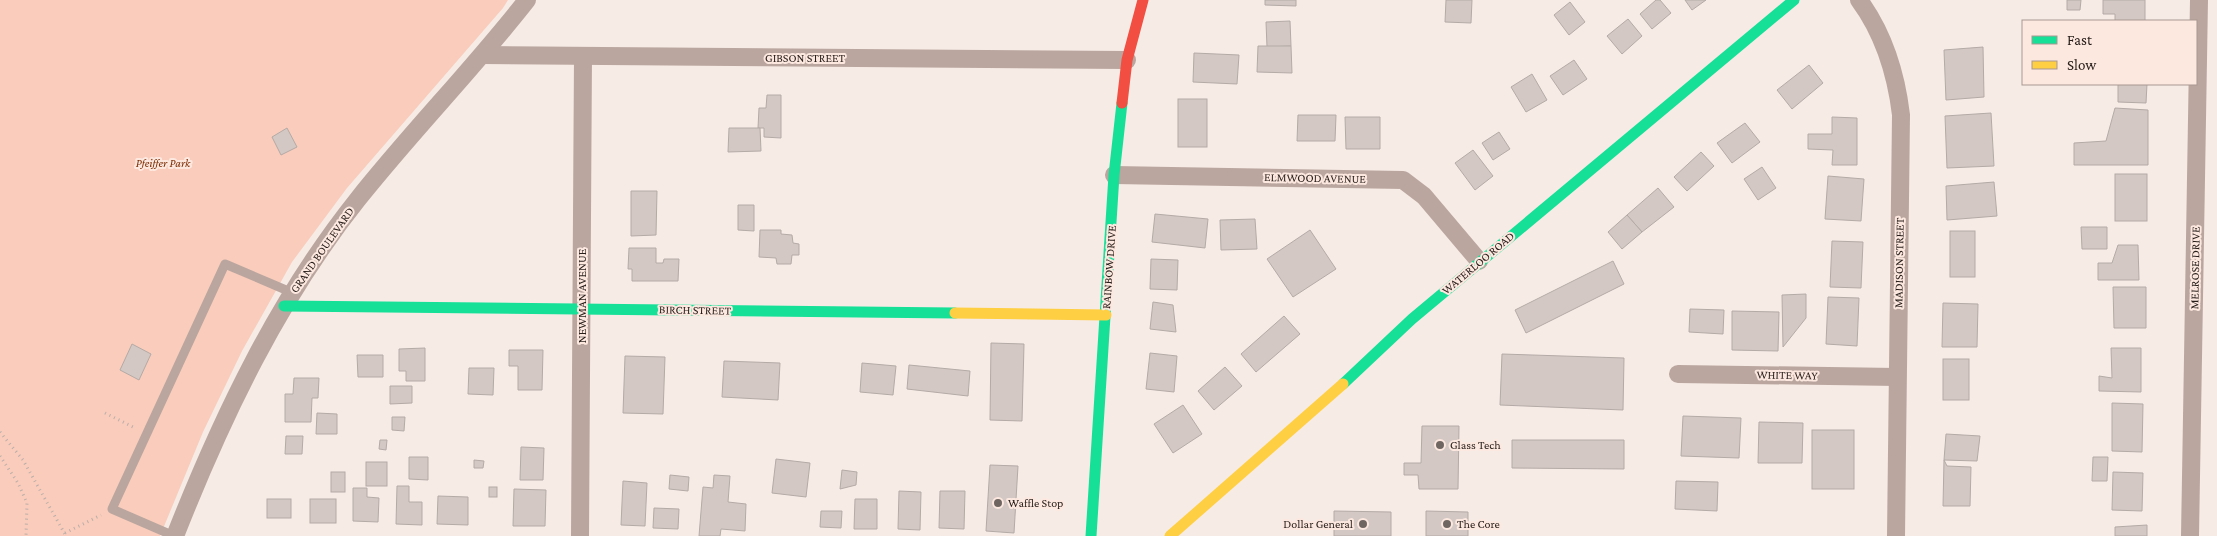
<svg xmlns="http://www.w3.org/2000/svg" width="2217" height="536" font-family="'Crimson Pro',serif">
<rect width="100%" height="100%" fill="#f7ebe6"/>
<polygon fill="#f9ccbb" points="0,0 508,0 503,8 347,188 292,262 242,351 203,432 160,536 0,536"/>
<g fill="#d3c8c4" stroke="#b4aaa6">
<polygon points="1265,0 1296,0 1296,6 1265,5"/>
<polygon points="1446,0 1472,0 1471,23 1445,22"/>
<polygon points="1656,0 1660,0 1671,13 1652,29 1640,14"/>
<polygon points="1685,0 1706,0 1692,10"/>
<polygon points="2067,0 2081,0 2080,10 2067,10"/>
<polygon points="2103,0 2145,0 2145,21 2115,21 2115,14 2103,14"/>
<polygon points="1570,2 1585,22 1569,35 1554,15"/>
<polygon points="1628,19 1642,36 1622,54 1607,36"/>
<polygon points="1290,21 1291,46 1267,47 1266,22"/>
<polygon points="1258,46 1291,46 1292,73 1257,72"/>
<polygon points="1983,47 1984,97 1946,100 1944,50"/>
<polygon points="1194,53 1239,55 1237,84 1193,82"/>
<polygon points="1574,60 1587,79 1563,95 1550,76"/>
<polygon points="1809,65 1823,83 1792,109 1777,90"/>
<polygon points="1532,74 1547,100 1526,112 1511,87"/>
<polygon points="2118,84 2147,84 2146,103 2118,102"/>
<polygon points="767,95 781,95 781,138 764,137 764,128 758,128 759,108 766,108"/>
<rect x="1178" y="99" width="29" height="48"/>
<polygon points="2115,108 2148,110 2148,165 2074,165 2074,143 2106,141"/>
<polygon points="1991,113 1994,166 1947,168 1945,116"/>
<polygon points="1298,115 1336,115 1335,141 1297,141"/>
<polygon points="1345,117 1380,117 1380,149 1346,149"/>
<polygon points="1832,117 1857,118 1857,165 1832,165 1833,150 1808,149 1808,134 1832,134"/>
<polygon points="1745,123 1760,142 1732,163 1717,143"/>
<polygon points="287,128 297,147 281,155 272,137"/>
<polygon points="729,128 760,128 761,151 728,152"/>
<polygon points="1499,132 1510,149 1493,160 1482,143"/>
<polygon points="1473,150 1493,176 1475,190 1455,163"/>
<polygon points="1701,152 1714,166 1687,191 1674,177"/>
<polygon points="1762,167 1776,188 1758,200 1744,179"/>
<rect x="2115" y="174" width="32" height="47"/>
<polygon points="1828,176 1864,179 1861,221 1825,219"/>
<polygon points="1994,182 1997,216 1947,220 1946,186"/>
<polygon points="1658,188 1674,207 1642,232 1627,215"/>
<polygon points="631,191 657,191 656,235 631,236"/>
<polygon points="738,205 754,205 754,231 738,230"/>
<polygon points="1155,214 1208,219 1205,248 1152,242"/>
<polygon points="1627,215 1642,232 1622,249 1608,232"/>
<polygon points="1255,219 1257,249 1221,250 1220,220"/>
<polygon points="2081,227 2107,227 2107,249 2082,249"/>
<polygon points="760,230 781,230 781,234 792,235 793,243 799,244 799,255 792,255 791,264 777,264 776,258 759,257"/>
<polygon points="1310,230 1336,269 1293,297 1267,259"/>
<rect x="1950" y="231" width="25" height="46"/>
<polygon points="1832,241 1863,242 1861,288 1830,287"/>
<polygon points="2118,245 2138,245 2139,280 2098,280 2098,263 2112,263"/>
<polygon points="629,248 656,248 656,263 663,263 664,259 679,259 678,281 632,281 632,269 628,269"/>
<polygon points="1151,259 1178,260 1177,290 1150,289"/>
<polygon points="1613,261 1624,284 1526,333 1515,310"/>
<polygon points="2113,287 2146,287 2146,328 2114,328"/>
<polygon points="1806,294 1806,318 1783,347 1782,295"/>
<polygon points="1828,297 1859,298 1857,346 1826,344"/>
<polygon points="1153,302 1173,305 1176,332 1150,329"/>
<polygon points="1943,303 1978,304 1977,347 1942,347"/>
<polygon points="1690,309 1724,310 1723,334 1689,332"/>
<polygon points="1732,311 1779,312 1778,351 1732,350"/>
<polygon points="1284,316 1300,334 1256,372 1241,354"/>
<polygon points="991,343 1024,344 1022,421 990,420"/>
<polygon points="132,344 151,354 139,380 120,370"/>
<polygon points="425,348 425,381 406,381 406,371 399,371 399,349"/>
<polygon points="2111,348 2141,348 2141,392 2099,391 2099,376 2112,378"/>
<polygon points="509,350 543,350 542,390 518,390 518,366 509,366"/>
<polygon points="1150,353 1177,356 1174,392 1146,389"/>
<polygon points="1502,354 1624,358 1623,410 1500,405"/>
<polygon points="357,355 383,355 383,377 358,377"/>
<polygon points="625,356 665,357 663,414 623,413"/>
<rect x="1943" y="359" width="26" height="41"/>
<polygon points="724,361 780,363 778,400 722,397"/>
<polygon points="862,363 896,366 893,395 860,392"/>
<polygon points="909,365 970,371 968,396 907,389"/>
<polygon points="1225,367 1242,386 1214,410 1198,391"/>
<polygon points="469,368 494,368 493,395 468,394"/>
<polygon points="294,378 319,378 318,398 312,398 311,422 285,422 285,394 293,394"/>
<polygon points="390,386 412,386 412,403 390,404"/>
<polygon points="2112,403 2143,404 2142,452 2112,451"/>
<polygon points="1183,405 1202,434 1173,453 1154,424"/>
<polygon points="317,413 337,414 337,434 316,434"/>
<polygon points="1683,416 1741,418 1739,458 1681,456"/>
<polygon points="392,417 405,417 404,431 392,430"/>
<polygon points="1759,422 1803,423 1802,463 1758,463"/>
<polygon points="1422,426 1459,426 1458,489 1419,489 1418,475 1404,475 1404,463 1421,463"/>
<rect x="1812" y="430" width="42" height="59"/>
<polygon points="1946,434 1980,436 1977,461 1944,460"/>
<polygon points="286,436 303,436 302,454 285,454"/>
<polygon points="380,440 387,440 386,450 379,449"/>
<polygon points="1512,440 1624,440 1624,469 1512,468"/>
<polygon points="521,447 544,448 543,480 520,480"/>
<polygon points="409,457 428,457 428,480 409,479"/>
<polygon points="2093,457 2108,457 2107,481 2092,481"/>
<polygon points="776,459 810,463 806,497 772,493"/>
<polygon points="474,460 484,461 483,468 474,468"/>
<polygon points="1944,460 1947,466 1971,467 1970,506 1943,506"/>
<rect x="366" y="462" width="21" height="24"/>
<polygon points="990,465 1018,466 1014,533 986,531"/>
<polygon points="842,470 857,472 856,485 840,489"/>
<rect x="331" y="472" width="14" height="20"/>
<polygon points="2113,472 2143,473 2142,511 2112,510"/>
<polygon points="670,475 689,477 688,491 669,489"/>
<polygon points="714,475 730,476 728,502 746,504 745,531 721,529 720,536 699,536 703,487 713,488"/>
<polygon points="623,481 647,483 645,526 621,525"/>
<polygon points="1676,481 1718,482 1717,511 1675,509"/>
<polygon points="397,486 409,486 409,502 422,502 422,525 396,524"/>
<rect x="489" y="487" width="8" height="10"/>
<polygon points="353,488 367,488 367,497 379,498 378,522 353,521"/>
<polygon points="514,489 546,490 545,526 513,526"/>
<polygon points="899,491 921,492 920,530 898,529"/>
<polygon points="940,491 965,491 964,529 939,528"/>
<polygon points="438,496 468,497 468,525 437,524"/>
<rect x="267" y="499" width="24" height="19"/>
<rect x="310" y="499" width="26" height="24"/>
<polygon points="855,499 877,499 877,529 854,529"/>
<polygon points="654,508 679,509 678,529 653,528"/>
<polygon points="821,511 842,511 841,528 820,527"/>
<polygon points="1334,511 1391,512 1391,536 1334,536"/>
<polygon points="1426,511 1468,512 1468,536 1426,536"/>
<polygon points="2147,525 2147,536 2115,536 2115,527"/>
</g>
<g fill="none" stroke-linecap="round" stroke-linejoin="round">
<g stroke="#bcaea9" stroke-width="3" stroke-dasharray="1 4" stroke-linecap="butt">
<polyline points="105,413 135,428"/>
<polyline points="0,432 23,460 66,536"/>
<polyline points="0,456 18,483 27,503 26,536"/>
<polyline points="65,533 101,515"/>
</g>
<polyline stroke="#baa69f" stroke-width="9" points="174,536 112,509 225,264 293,293"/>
<g stroke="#baa69f" stroke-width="18">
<path d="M1859 0C1884 34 1896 73 1901 115L1896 536"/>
<polyline points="483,55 1127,60"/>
<polyline points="1114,175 1403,180 1424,196 1479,261"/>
<polyline points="1678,374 1897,377"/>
<path d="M175 536C222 417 278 299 358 199 412 131 473 69 527 0"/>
<polyline points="580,536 583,56"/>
<polyline points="2190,536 2199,0"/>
</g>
<g stroke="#16e098" stroke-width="11">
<polyline points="284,306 955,313"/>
<polyline points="1343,384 1412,319 1794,0"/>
<polyline points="1091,536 1114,175 1122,103"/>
</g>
<g stroke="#ffcf43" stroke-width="11">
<polyline points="955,313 1106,315"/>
<polyline points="1170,536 1343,384"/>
</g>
<polyline stroke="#f24e42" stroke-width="11" points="1122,103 1127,60 1143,0"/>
</g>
<g fill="#706661" stroke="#fde8e0" stroke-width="2">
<circle cx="1440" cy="445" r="5"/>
<circle cx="998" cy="503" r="5"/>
<circle cx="1363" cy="524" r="5"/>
<circle cx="1447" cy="524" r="5"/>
</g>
<g text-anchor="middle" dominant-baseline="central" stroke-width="4" stroke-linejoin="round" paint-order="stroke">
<g font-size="12" fill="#271e1a" stroke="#fde8e0">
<text x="805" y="58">GIBSON STREET</text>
<text transform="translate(1315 178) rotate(1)">ELMWOOD AVENUE</text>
<text transform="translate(322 250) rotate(-55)">GRAND BOULEVARD</text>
<text transform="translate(1478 263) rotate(-40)">WATERLOO ROAD</text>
<text transform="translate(1899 263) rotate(-89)">MADISON STREET</text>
<text transform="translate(1109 267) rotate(-86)">RAINBOW DRIVE</text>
<text transform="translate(2195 268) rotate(-89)">MELROSE DRIVE</text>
<text transform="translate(582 296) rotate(-90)">NEWMAN AVENUE</text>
<text transform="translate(695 310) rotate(1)">BIRCH STREET</text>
<text transform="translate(1787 375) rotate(1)">WHITE WAY</text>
</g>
<g font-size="12" font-style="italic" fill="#7c2b01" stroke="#fde8e0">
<text x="163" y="163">Pfeiffer Park</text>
</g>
<g font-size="12" fill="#271e1a" stroke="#fde8e0" text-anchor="start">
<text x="1450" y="445">Glass Tech</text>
<text x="1008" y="503">Waffle Stop</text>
<text x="1353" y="524" text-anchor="end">Dollar General</text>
<text x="1457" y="524">The Core</text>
</g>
</g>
<rect x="2022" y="20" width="175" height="65" fill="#fde8e0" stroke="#a79791"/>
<rect x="2032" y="36" width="25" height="8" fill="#16e098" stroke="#a79791"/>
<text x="2067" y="45" font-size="15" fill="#271e1a">Fast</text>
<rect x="2032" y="61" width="25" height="8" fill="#ffcf43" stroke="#a79791"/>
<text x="2067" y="70" font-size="15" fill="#271e1a">Slow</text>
</svg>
